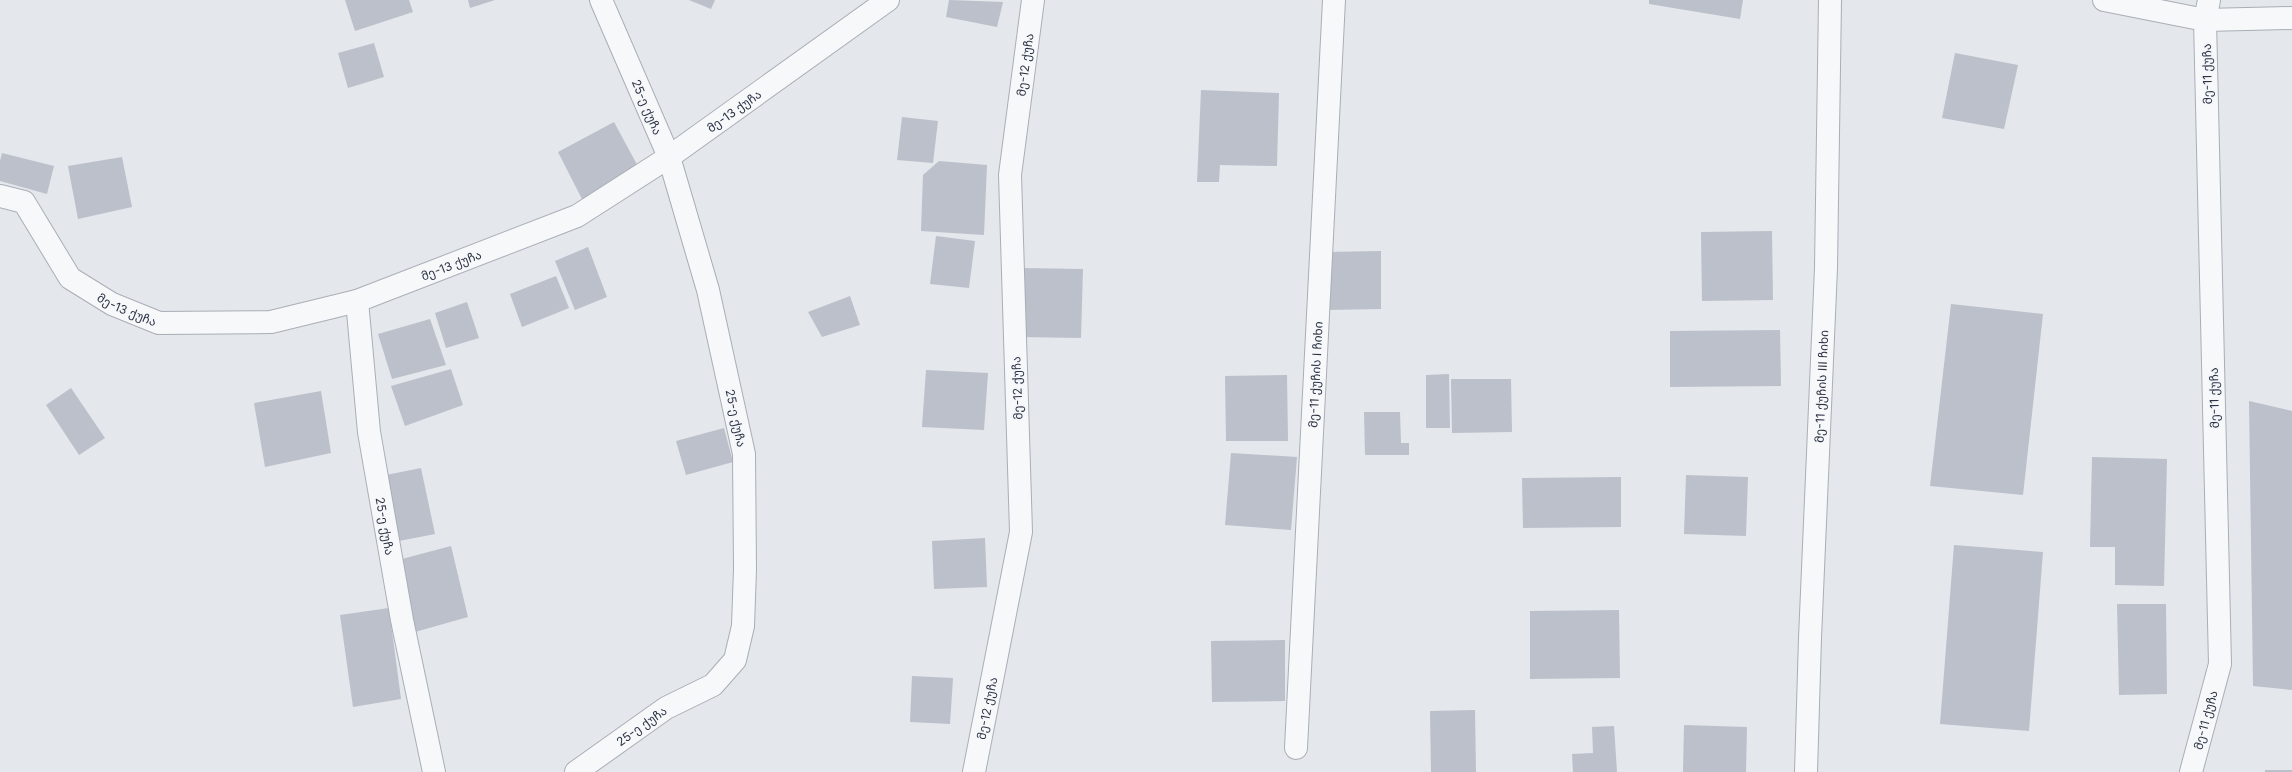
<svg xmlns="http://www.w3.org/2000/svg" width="2292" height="772" font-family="Inter,'Noto Sans Georgian',sans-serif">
<rect width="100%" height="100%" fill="#e4e7ec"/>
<g fill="#bbc0ca">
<polygon points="345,0 409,0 413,12 355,31"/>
<polygon points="468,0 495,0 470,8"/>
<polygon points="689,0 715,0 711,9"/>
<polygon points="949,0 1003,2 997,27 946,17"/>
<polygon points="1649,0 1743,0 1740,19 1649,4"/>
<polygon points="374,43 384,77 348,88 338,53"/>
<polygon points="1955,53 2018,65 2004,129 1942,118"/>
<polygon points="1201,90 1279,93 1277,166 1220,165 1219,182 1197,182"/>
<polygon points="902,117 938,121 933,163 897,160"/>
<polygon points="614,122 641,172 584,203 558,152"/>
<polygon points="2,153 54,166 47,194 0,181 0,161"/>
<polygon points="122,157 132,207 78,219 68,166"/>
<polygon points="939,161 987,165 984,235 921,231 923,175"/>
<polygon points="1772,231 1773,300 1702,301 1701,232"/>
<polygon points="936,236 975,241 969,288 930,284"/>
<polygon points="588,247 607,297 575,310 555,261"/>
<polygon points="1381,251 1381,309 1328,310 1327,252"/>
<polygon points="1022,268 1083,269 1081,338 1020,337"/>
<polygon points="556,276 569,308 522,327 510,294"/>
<polygon points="850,296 860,325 822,337 808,312"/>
<polygon points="467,302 479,338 446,348 435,313"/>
<polygon points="1951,304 2043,314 2023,495 1930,486"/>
<polygon points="430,319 446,365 392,379 378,334"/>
<polygon points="1780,330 1781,386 1670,387 1670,331"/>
<polygon points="451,369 463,405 405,426 391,386"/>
<polygon points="926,370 988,373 984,430 922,427"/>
<polygon points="1449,374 1450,428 1426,428 1426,375"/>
<polygon points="1287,375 1288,441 1226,441 1225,376"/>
<polygon points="1451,379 1511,379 1512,432 1452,433"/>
<polygon points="71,388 105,438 79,455 46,405"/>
<polygon points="321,391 331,453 265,467 254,403"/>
<polygon points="2249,401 2292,411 2292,690 2253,686"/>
<polygon points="1364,412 1400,412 1401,443 1409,443 1409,455 1365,455"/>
<polygon points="724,428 733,462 686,475 676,441"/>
<polygon points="1231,453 1297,457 1291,530 1225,525"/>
<polygon points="2092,457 2167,459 2164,586 2115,585 2115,547 2090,547"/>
<polygon points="421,468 435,534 399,541 386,475"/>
<polygon points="1686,475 1748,477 1746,536 1684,534"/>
<polygon points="1621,477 1621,527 1523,528 1522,478"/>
<polygon points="985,538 987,587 934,589 932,541"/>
<polygon points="1954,545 2043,552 2029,731 1940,724"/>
<polygon points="451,546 468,617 415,632 398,560"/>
<polygon points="2117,604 2166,604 2167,694 2119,695"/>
<polygon points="389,608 401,699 353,707 340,615"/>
<polygon points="1619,610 1620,678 1530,679 1530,611"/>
<polygon points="1285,640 1285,701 1212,702 1211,641"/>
<polygon points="912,676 953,678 950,724 910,722"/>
<polygon points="1475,710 1476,772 1431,772 1430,711"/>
<polygon points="1684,725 1747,727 1746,772 1683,772"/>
<polygon points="1614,726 1617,772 1573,772 1572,754 1593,753 1592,727"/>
<rect x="2265" y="770" width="27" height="2"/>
</g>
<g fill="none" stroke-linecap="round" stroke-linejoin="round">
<defs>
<g id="minor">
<polyline points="2104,0 2205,20 2292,18"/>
<path id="s1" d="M0 196 24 202 70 278 112 304 159 323 271 322 357 301 577 216 669 157 888 0"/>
<path id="s2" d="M357 301 369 432 402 620 434 772"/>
<path id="s3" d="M1296 748 1334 0"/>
<path id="s4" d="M576 772 666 708 713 685 735 660 743 626 745 569 744 454 708 290 669 157 601 0"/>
<path id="s5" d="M974 772 1021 532 1010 175 1033 0"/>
<path id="s6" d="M1806 772 1810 638 1826 268 1830 0"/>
<path id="s7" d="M2191 772 2220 664 2205 20 2209 0"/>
</g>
</defs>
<use href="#minor" stroke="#a9aeb7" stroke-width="24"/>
<use href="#minor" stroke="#f7f8fa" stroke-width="22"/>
</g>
<g text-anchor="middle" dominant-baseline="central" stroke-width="3.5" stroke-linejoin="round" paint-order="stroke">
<g font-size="12" fill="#2b3445" stroke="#f4f6f9">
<text stroke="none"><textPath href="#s5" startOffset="713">მე-12 ქუჩა</textPath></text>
<text transform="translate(2207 74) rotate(-91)">მე-11 ქუჩა</text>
<text transform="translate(647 107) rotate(67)">25-ე ქუჩა</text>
<text stroke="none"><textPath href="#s1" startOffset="839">მე-13 ქუჩა</textPath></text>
<text stroke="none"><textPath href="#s1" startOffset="515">მე-13 ქუჩა</textPath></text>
<text stroke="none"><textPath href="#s1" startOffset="179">მე-13 ქუჩა</textPath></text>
<text stroke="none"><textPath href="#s3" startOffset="374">მე-11 ქუჩის I ჩიხი</textPath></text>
<text stroke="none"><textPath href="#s6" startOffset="386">მე-11 ქუჩის III ჩიხი</textPath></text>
<text transform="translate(1017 388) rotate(-92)">მე-12 ქუჩა</text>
<text transform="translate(2214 398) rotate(-91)">მე-11 ქუჩა</text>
<text transform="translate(736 418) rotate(78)">25-ე ქუჩა</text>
<text stroke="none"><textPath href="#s2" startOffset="227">25-ე ქუჩა</textPath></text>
<text stroke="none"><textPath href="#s5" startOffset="65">მე-12 ქუჩა</textPath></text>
<text stroke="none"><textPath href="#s7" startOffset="54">მე-11 ქუჩა</textPath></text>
<text stroke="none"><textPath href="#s4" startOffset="80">25-ე ქუჩა</textPath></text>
</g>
</g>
</svg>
